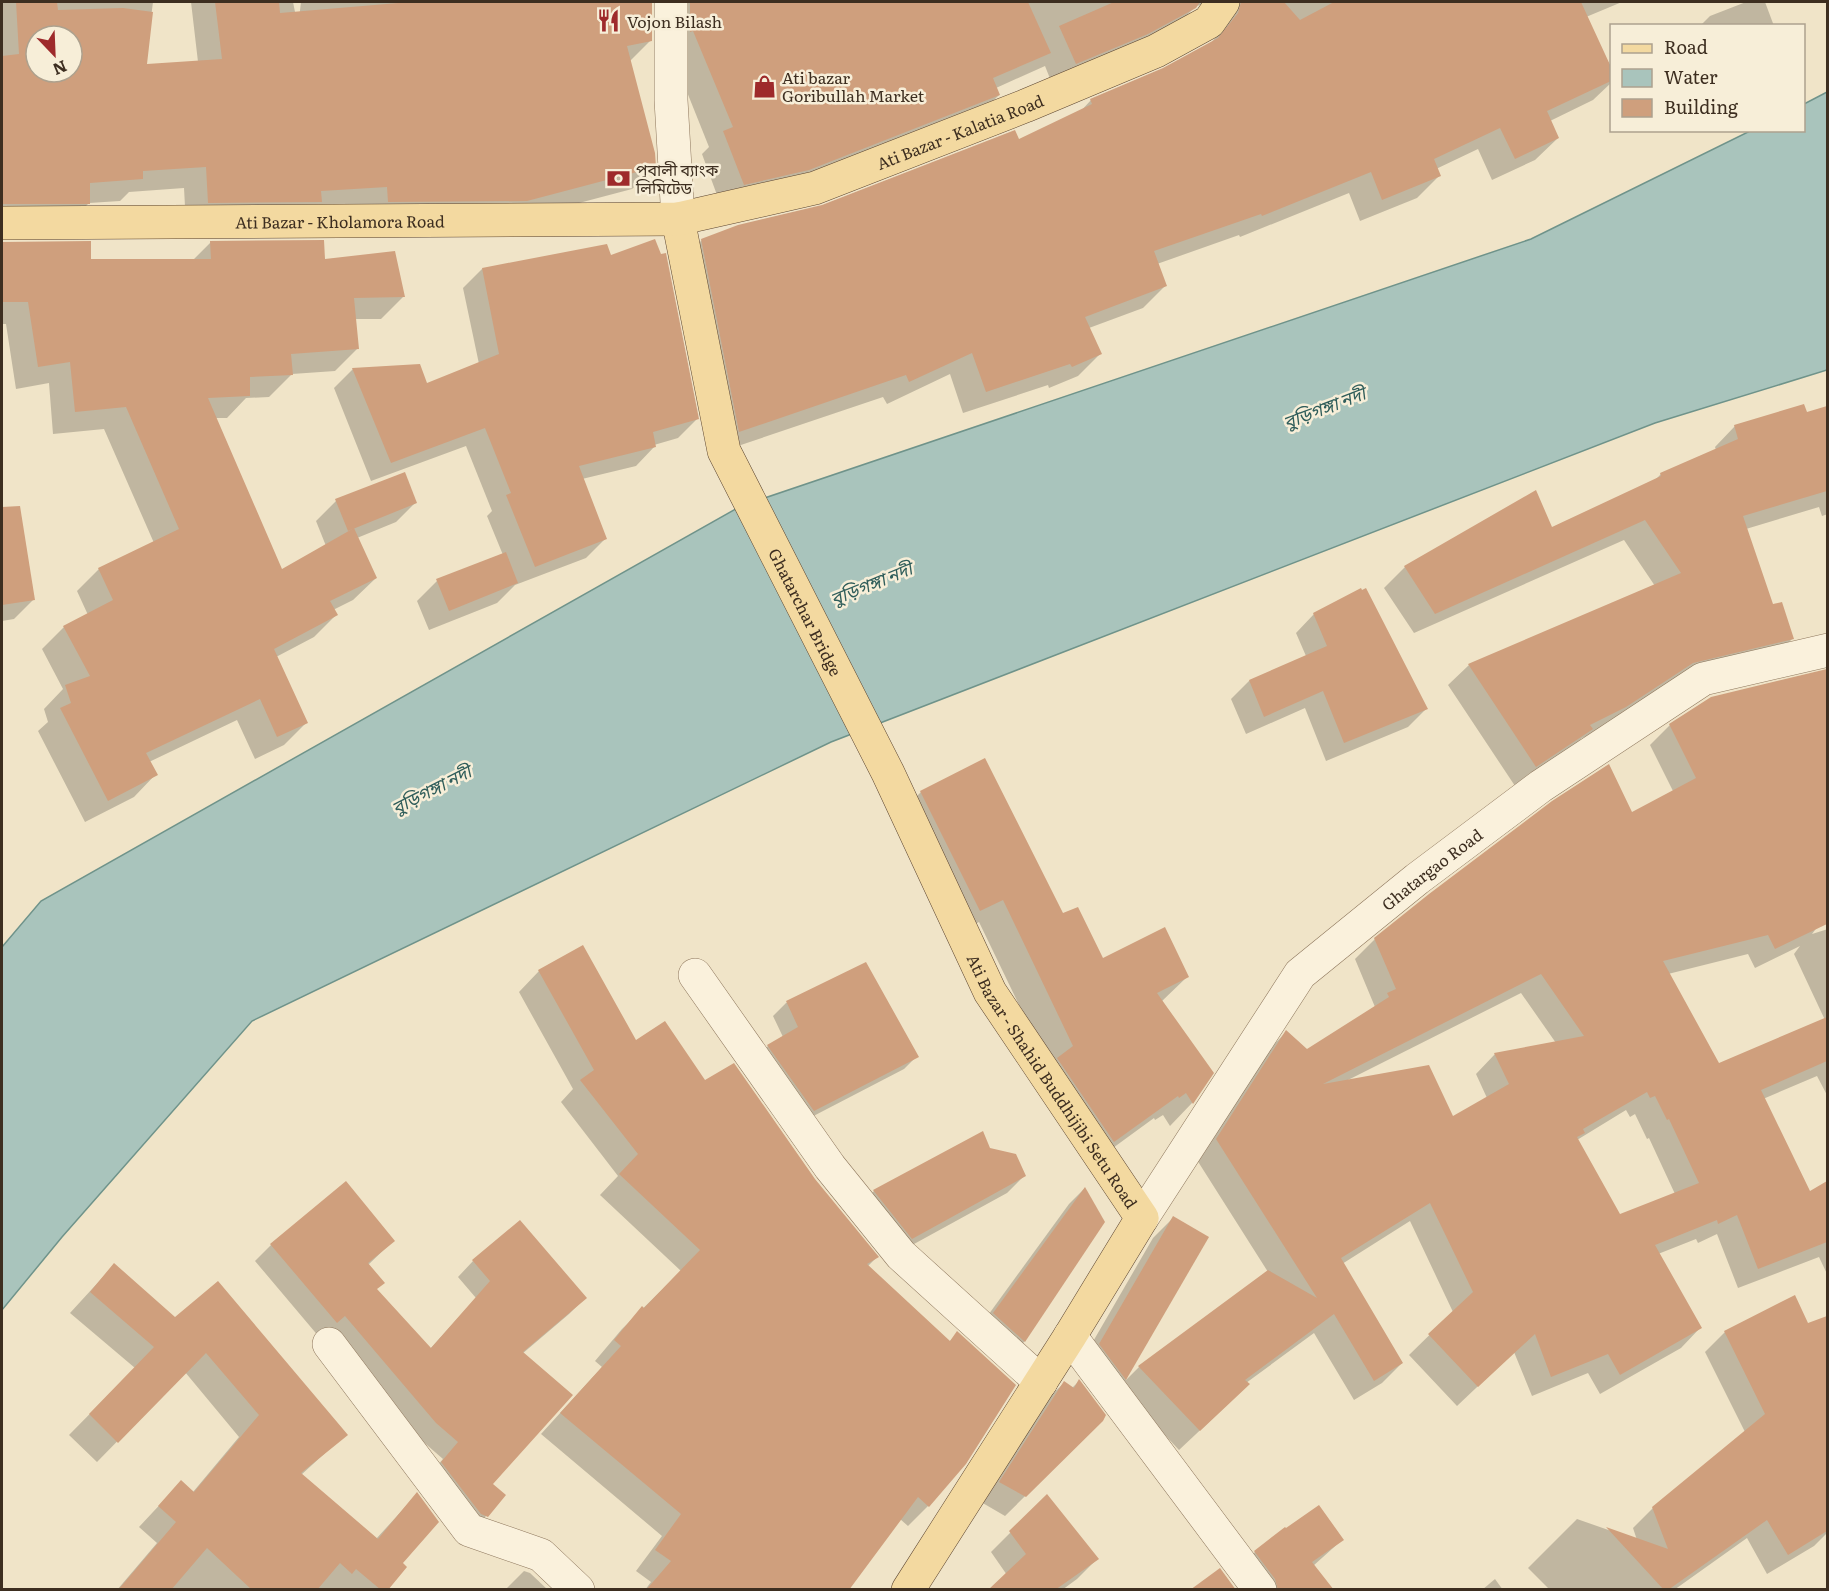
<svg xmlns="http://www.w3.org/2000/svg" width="1829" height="1591" font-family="Literata,'Noto Sans Bengali',serif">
<rect width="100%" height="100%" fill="#f0e4c8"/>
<polygon fill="#a9c4bc" stroke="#6f938a" stroke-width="1.5" points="1827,92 1827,370 1655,423 831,742 252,1021 62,1237 2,1310 2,947 41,901 741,506 1531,239 1750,131 1804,130 1804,104"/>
<g fill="#0003" fill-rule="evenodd">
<path d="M2 2H153L145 65 198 62 191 2H293L298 27 301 2H651V40L630 61 655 167 632 189 503 223 186 225 184 188 129 192 120 201 89 203 67 225 2 226ZM36 36H72V72H36Z"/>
<polygon points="667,2 1622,2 1586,17 1612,70 1612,82 1593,100 1550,121 1558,138 1535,160 1492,180 1478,149 1436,169 1439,176 1417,198 1360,221 1349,193 1240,237 1239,235 1157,264 1165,286 1143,308 1089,328 1100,354 1078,376 1049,388 1048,385 963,413 950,374 887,404 883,397 717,453 680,262 702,240 822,207 1018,141 1080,112 1091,100 1164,70 1210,44 1217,36 1201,5 1196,6 1172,30 1053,86 1045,66 996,88 999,95 977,117 721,206 702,154 709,147 671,52"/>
<polygon points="1746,2 1765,2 1774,26 1700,26 1710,16"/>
<polygon points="211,242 323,261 403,297 381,319 355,319 357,349 335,371 292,374 269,397 246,398 227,418 215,418 281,571 326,546 316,521 336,501 416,502 396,522 357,538 376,578 353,600 333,610 336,615 314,637 276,657 306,723 284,745 255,759 237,720 149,762 156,774 134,797 85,822 38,731 48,722 44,709 63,689 42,649 64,627 88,615 77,591 99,569 154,543 104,429 53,434 49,383 16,389 6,324 2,324 2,243 89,243 89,261 193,260"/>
<polygon points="610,257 697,419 678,438 654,445 655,446 636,466 582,479 605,539 586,558 515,585 497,603 429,630 417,601 437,581 503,555 487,516 492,511 466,446 371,481 334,388 353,369 426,385 479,364 463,288 482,269"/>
<polygon points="1828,408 1828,514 1822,516 1819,507 1746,529 1772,606 1793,638 1772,659 1582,738 1570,750 1515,786 1448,685 1469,665 1655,586 1624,540 1414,633 1384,588 1405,567 1535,492 1552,529 1655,480 1661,474 1716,450 1715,447 1735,426 1806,414"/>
<polygon points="27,559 34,599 14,619 2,621 2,563"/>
<polygon points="1314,614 1426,709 1408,727 1326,761 1305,708 1246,734 1231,699 1249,681 1306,656 1296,633"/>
<path d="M1828 671V920L1818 926 1812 934 1828 929V1097L1817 1076 1763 1099 1809 1193 1828 1183V1276L1819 1257 1738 1288 1717 1234 1698 1243 1696 1239 1658 1254 1700 1328 1681 1348 1600 1394 1588 1373 1532 1396 1514 1352 1457 1406 1409 1355 1453 1312 1410 1221 1342 1264 1402 1363 1382 1383 1354 1400 1314 1333 1246 1383 1228 1404 1179 1450 1119 1386 1080 1364 1153 1238 1173 1218 1126 1380 1139 1367 1268 1272 1197 1160 1267 1052 1286 1032 1307 1050 1375 1007 1355 959 1375 939 1631 814 1673 791 1650 745 1670 725ZM1800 946 1794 954 1825 1020 1719 1065 1668 974 1748 954 1755 968ZM1521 993 1556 1043 1495 1054 1476 1074 1487 1098 1452 1118 1348 1080ZM1626 1110 1630 1117 1635 1114 1647 1139 1649 1138 1675 1194 1620 1216 1577 1140Z"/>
<polygon points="921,792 1063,915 1102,960 1187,977 1161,1002 1212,1073 1192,1103 1170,1126 1163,1115 1155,1120 1154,1118 1091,1164 1049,1067 979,922 957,933 898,815"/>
<polygon points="866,964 917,1056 904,1069 800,1123 755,1059 768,1046 783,1037 773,1016 786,1003"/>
<polygon points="539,971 636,1043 705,1082 814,1180 877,1257 868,1266 948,1343 957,1334 928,1506 908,1526 900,1519 847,1590 645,1590 651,1582 636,1571 662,1536 541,1434 602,1367 595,1361 622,1329 681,1271 600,1195 618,1176 561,1102 573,1089 519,992"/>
<polygon points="982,1133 989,1149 1024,1176 1007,1193 894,1255 856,1209 874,1191"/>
<polygon points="346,1183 393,1241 368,1265 376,1289 430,1349 476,1298 458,1277 473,1261 585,1298 569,1314 522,1354 491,1484 486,1516 470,1532 426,1479 443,1459 420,1439 320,1338 255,1261 271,1245"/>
<polygon points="1084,1189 1103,1222 1024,1342 1009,1357 978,1329 1069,1204"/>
<polygon points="114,1265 175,1319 346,1434 301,1475 376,1539 417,1494 401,1563 386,1590 117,1590 157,1543 139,1527 181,1482 193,1492 239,1437 185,1372 97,1462 69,1435 135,1368 70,1313"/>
<polygon points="1828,1318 1828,1532 1814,1546 1767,1574 1747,1538 1674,1590 1550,1590 1528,1568 1577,1519 1637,1540 1633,1528 1653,1508 1745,1432 1705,1352 1725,1332 1808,1325"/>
<polygon points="1079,1381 1102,1420 1005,1516 981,1502 1044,1402 1064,1383 1072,1388"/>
<polygon points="1047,1496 1097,1559 1077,1579 1062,1590 991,1590 1007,1575 991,1552"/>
<polygon points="1342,1540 1313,1566 1332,1590 1249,1590 1235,1572 1255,1552"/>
<polygon points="524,1571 530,1573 548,1590 505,1590"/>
<polygon points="1495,1579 1503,1590 1482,1590"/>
</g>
<g fill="#cf9f7d" fill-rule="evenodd">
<path d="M16 2H57L58 10 123 8 153 12 147 64 222 59 215 2H279L280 13 410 2H652V41L627 46 655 153 656 167 527 201 388 202 387 187 321 191 322 202 208 203 206 167 143 171V179L90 183V204H2V56L19 54ZM36 36H72V72H36Z"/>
<polygon points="690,2 1028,2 1051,53 993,78 1000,95 809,170 744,185 723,131 733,127 693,31 690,32"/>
<polygon points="1114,2 1200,2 1196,8 1148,34 1076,64 1059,26"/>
<polygon points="1241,2 1284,2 1300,20 1334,2 1581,2 1611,67 1611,81 1547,111 1559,138 1515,159 1500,128 1434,159 1441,176 1382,200 1371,172 1262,216 1261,214 1154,251 1167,286 1085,317 1102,354 1072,367 1070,364 986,392 972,353 909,382 906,375 739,432 701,239 738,225 822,205 1015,130 1019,139 1092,104 1090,99 1163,68 1218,38 1238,13"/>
<polygon points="655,239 661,254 666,253 699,419 653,432 656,447 579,466 607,539 535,567 506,495 511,493 485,428 391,463 352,368 420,364 427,383 499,354 482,268 607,244 611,255"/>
<polygon points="324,240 325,259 395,251 405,297 354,298 359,349 291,354 293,375 250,377 250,396 208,398 282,569 354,528 377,578 330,601 338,615 274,649 308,723 277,737 260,699 146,753 158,775 108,801 60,708 71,703 65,685 90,676 63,626 113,600 98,568 179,529 126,407 75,412 70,362 38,367 28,302 2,302 2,242 91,241 91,259 211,259 210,241"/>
<polygon points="1804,404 1807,412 1827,406 1827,491 1743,516 1773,604 1782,602 1794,639 1693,663 1626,707 1590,725 1593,729 1536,767 1468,664 1681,573 1645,520 1435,614 1404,566 1536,490 1552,527 1661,476 1660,473 1738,439 1734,425"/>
<polygon points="405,472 417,503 348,531 335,499"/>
<polygon points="20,506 35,600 2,605 2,507"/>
<polygon points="506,552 518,583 449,611 436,579"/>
<polygon points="1361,588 1362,590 1366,588 1428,709 1344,743 1323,691 1264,717 1249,680 1327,646 1313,613"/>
<path d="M1827 669V924L1775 949 1768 935 1663 961 1719 1063 1827 1017V1061L1761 1090 1810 1191 1827 1181V1242L1758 1269 1737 1215 1718 1224 1717 1220 1655 1245 1702 1328 1620 1375 1608 1354 1551 1377 1535 1334 1478 1387 1428 1334 1473 1292 1430 1203 1341 1258 1403 1363 1374 1381 1334 1314 1245 1380 1250 1384 1200 1431 1138 1366 1268 1270 1317 1298 1216 1139 1286 1030 1307 1049 1389 997 1387 993 1396 989 1374 938 1429 894 1552 801 1609 764 1632 812 1696 778 1669 724 1711 697ZM1541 974 1584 1036 1494 1053 1509 1084 1453 1116 1429 1065 1323 1084ZM1647 1092 1650 1098 1655 1096 1667 1120 1669 1119 1699 1183 1620 1214 1577 1137 1585 1133 1583 1129Z"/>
<polygon points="985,758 1063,913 1078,907 1103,958 1165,927 1189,977 1157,993 1214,1073 1193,1104 1186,1093 1179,1098 1178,1096 1114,1142 1057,1058 1073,1046 1003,900 980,911 920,791"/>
<polygon points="583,945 636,1040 665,1021 705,1080 734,1063 815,1179 879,1257 867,1264 950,1341 957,1331 1016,1385 966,1464 929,1507 918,1497 849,1590 646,1590 671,1561 655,1550 681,1514 560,1413 621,1346 614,1340 642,1306 644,1308 700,1250 619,1174 638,1154 580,1080 594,1070 538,970"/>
<polygon points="866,962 919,1057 814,1111 767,1045 798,1027 786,1001"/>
<polygon points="983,1131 990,1148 1016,1154 1026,1176 912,1239 873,1190"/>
<polygon points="346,1181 395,1241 368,1263 385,1283 377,1289 431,1348 490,1281 472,1260 520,1220 587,1298 523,1352 573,1395 493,1484 506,1495 488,1517 481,1514 441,1462 458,1442 436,1423 345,1316 337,1323 270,1244"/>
<polygon points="1085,1187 1105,1222 1025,1342 993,1313"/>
<polygon points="1173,1216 1209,1237 1126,1380 1099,1344"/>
<polygon points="114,1263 175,1317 218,1281 348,1435 301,1473 378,1539 417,1492 439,1522 403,1563 407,1567 388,1590 381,1590 356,1569 352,1574 340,1563 317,1590 252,1590 207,1548 171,1590 118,1590 176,1522 158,1506 181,1480 194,1492 259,1415 206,1353 118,1443 89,1414 154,1347 90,1292"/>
<polygon points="1795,1295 1808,1323 1827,1316 1827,1531 1788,1555 1767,1520 1668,1590 1664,1590 1606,1527 1668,1549 1652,1507 1765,1414 1724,1331"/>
<polygon points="1079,1379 1106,1415 1103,1421 1026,1497 999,1482 1064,1381 1074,1388"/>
<polygon points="1047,1494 1099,1559 1055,1590 988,1590 1026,1554 1009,1531"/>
<polygon points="1319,1505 1344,1540 1312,1562 1334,1590 1278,1590 1275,1579 1254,1551 1285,1527 1286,1528"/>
<polygon points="1220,1568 1236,1590 1190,1590"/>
</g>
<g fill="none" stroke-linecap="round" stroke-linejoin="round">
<defs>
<g id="minor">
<polyline points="671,2 671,100 678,219"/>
<polyline points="695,975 830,1167 901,1255 1041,1382"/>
<path id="s1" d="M1142 1218 1300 974 1417 879 1541 786 1703 679 1828 650"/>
<polyline points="1070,1336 1260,1590"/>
<polyline points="329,1344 469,1530 541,1555 578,1590"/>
</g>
<g id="major">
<path id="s2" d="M678 219 724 451 888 773 990 992 1142 1218 1070 1336 908 1590"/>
<path id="s3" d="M2 223 678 219 815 188 1025 106 1156 51 1209 22 1223 2"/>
</g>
</defs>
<use href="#minor" stroke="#8d765c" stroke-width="34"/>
<use href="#major" stroke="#5b4430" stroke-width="34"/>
<use href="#minor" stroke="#faf1dc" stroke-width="33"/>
<use href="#major" stroke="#f3d9a0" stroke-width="33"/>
</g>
<defs>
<symbol id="restaurant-bare" viewBox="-9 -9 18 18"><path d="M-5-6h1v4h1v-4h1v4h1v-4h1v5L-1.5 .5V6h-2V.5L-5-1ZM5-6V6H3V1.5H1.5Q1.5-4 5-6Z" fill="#9e2a2b" stroke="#f7eed8" stroke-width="2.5" paint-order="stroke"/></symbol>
<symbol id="shop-bare" viewBox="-9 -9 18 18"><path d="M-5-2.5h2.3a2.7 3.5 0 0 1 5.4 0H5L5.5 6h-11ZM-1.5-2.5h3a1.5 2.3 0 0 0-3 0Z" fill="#9e2a2b" stroke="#f7eed8" stroke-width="2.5" paint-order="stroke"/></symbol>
<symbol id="bank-bare" viewBox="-9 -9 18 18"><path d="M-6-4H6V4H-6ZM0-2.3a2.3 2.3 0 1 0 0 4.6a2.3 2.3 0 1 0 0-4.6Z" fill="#9e2a2b" stroke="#f7eed8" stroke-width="2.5" paint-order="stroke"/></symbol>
</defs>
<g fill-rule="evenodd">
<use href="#restaurant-bare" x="592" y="4" width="33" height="33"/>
<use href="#shop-bare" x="748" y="70" width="33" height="33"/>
<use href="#bank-bare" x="602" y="162" width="33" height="33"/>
</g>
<g text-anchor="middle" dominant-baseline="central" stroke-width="5" stroke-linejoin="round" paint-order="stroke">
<g font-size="16" fill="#3d2e20" stroke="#f7eed8" text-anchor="start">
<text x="627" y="21">Vojon Bilash</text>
<text x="782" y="77">Ati bazar<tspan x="782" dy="18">Goribullah Market</tspan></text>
<text x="636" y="169">পূবালী ব্যাংক<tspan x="636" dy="18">লিমিটেড</tspan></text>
</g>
<g font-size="16" fill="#3d2e20" stroke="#f7eed8">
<text stroke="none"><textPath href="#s3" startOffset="972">Ati Bazar - Kalatia Road</textPath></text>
<text stroke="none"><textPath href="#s3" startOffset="338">Ati Bazar - Kholamora Road</textPath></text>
<text stroke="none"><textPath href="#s2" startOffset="417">Ghatarchar Bridge</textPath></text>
<text stroke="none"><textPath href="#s1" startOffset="459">Ghatargao Road</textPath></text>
<text stroke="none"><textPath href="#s2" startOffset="948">Ati Bazar - Shahid Buddhijibi Setu Road</textPath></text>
</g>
<g font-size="18" font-style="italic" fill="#2f5d5a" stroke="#f7eed8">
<text transform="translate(1324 407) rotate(-21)">বুড়িগঙ্গা নদী</text>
<text transform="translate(871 583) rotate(-22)">বুড়িগঙ্গা নদী</text>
<text transform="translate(431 789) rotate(-27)">বুড়িগঙ্গা নদী</text>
</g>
</g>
<rect width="1829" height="1591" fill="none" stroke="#3d2e20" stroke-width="6"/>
<rect x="1610" y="24" width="195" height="108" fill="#f7eed8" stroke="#ada18e" stroke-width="1.5"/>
<rect x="1622" y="44" width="30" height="9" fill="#f3d9a0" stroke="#ada18e" stroke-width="1.5"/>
<text x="1664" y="54" font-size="18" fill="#3d2e20">Road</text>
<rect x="1622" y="69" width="30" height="18" fill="#a9c4bc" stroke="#ada18e" stroke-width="1.5"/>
<text x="1664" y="84" font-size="18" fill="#3d2e20">Water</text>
<rect x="1622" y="99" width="30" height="18" fill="#cf9f7d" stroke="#ada18e" stroke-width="1.5"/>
<text x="1664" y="114" font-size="18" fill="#3d2e20">Building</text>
<g transform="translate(54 54) rotate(157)"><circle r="28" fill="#f7eed8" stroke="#ada18e" stroke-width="1.5"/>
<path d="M0-4.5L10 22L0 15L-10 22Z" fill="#9e2a2b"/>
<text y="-9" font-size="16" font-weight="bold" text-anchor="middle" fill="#3d2e20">N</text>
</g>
</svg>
